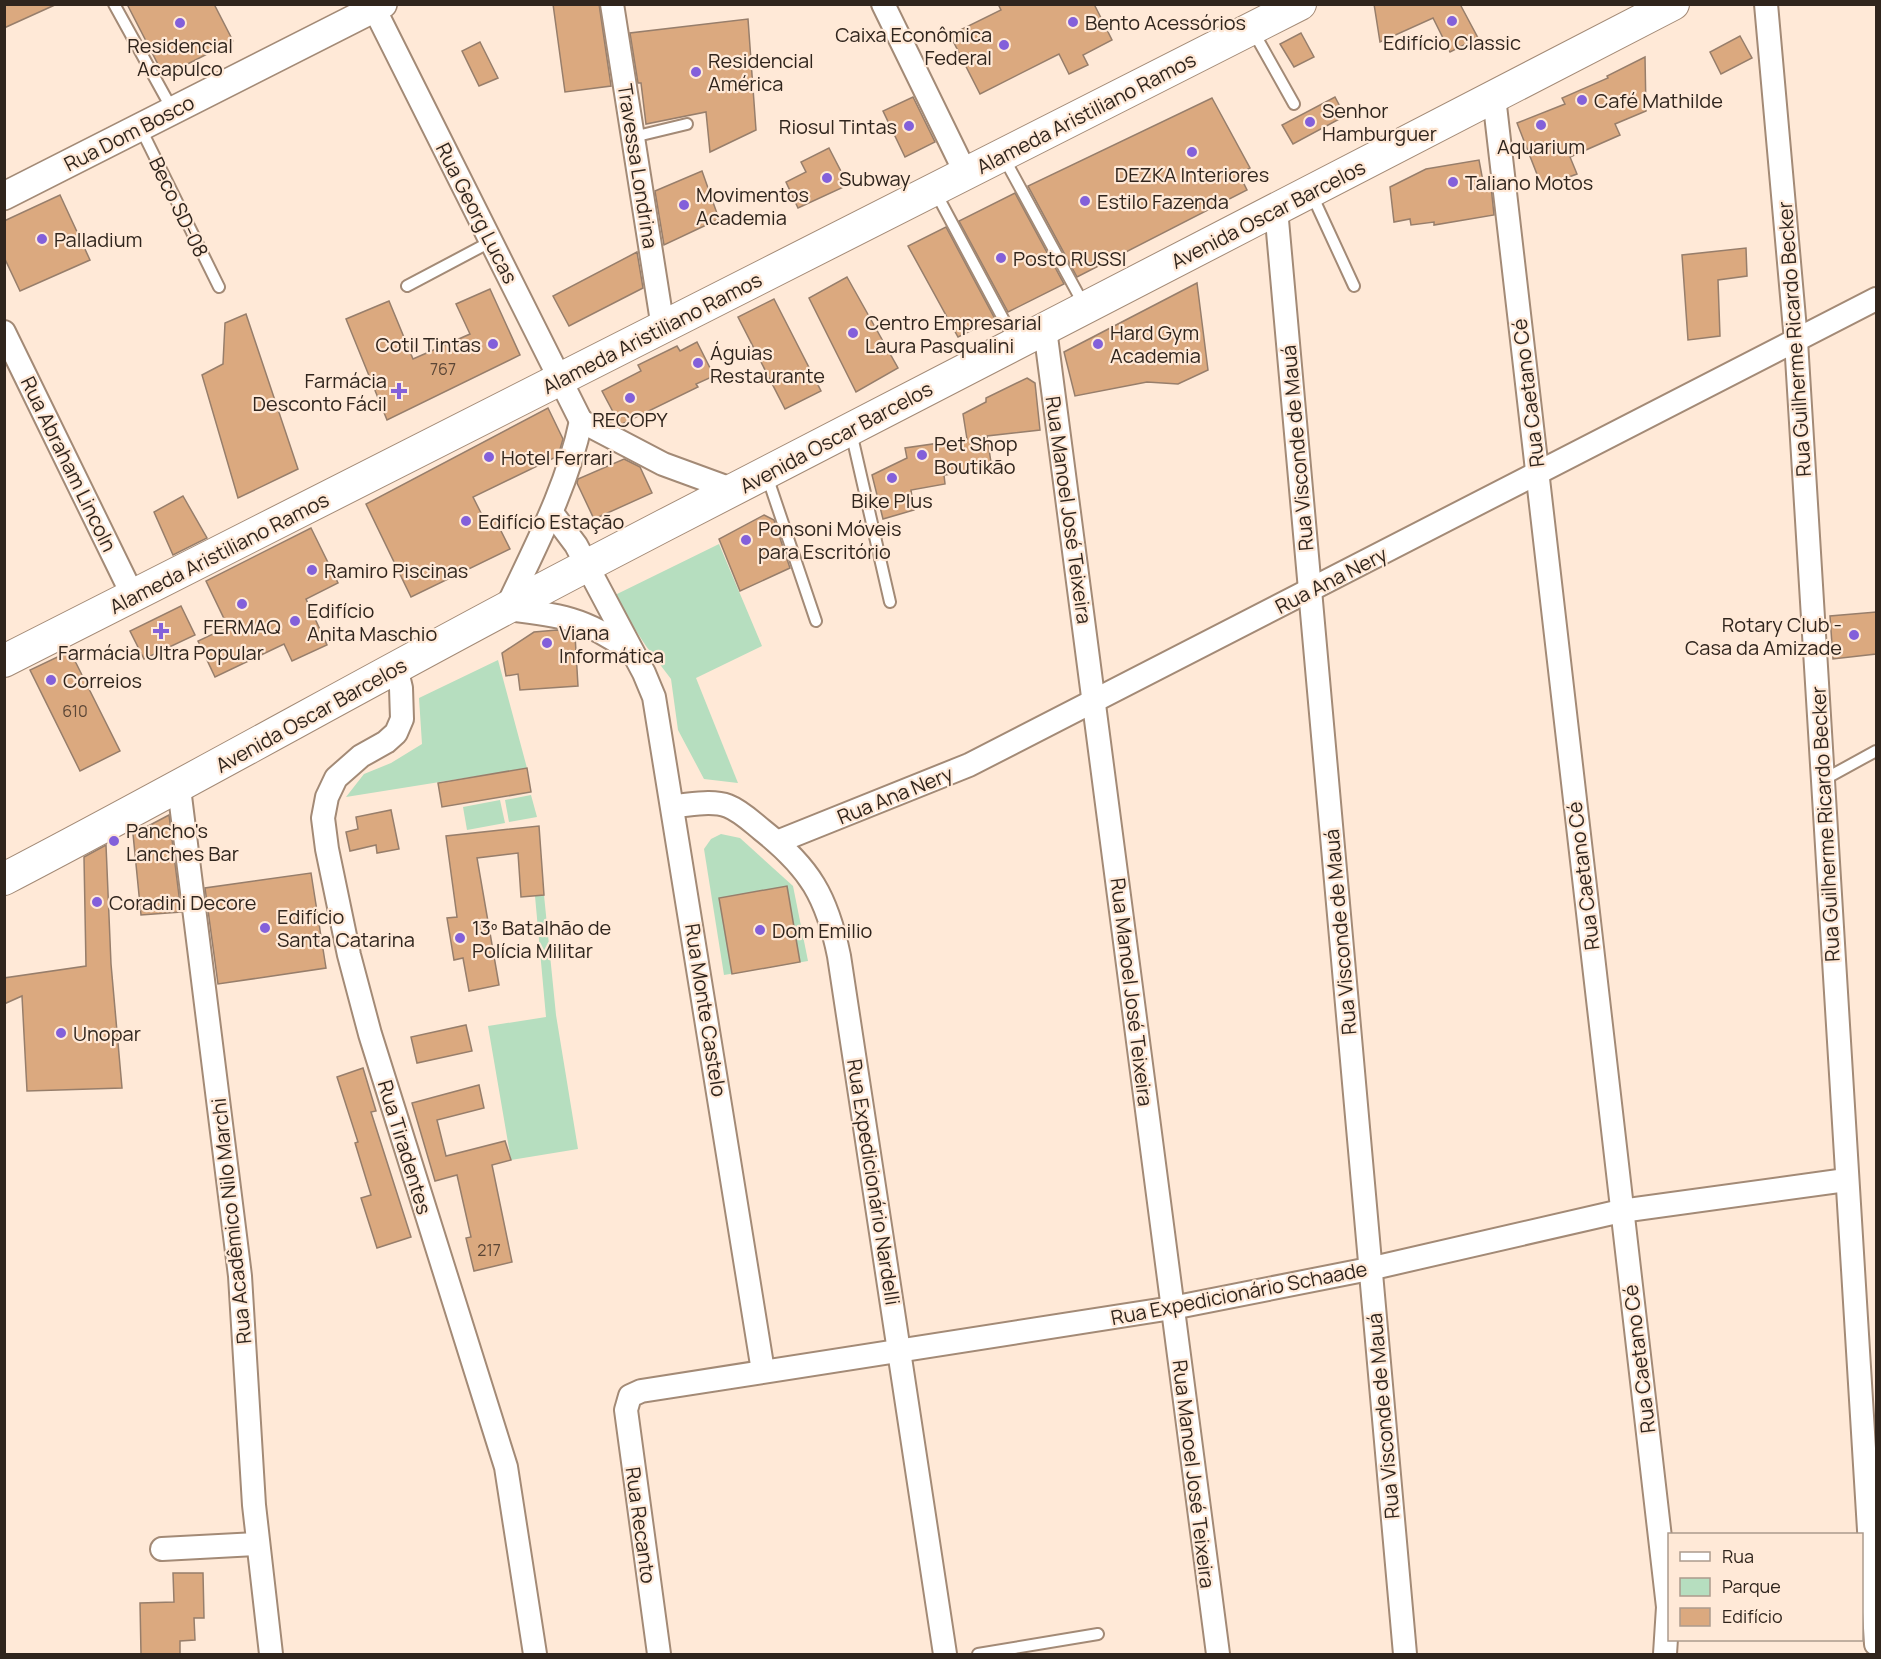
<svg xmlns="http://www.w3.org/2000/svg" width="1881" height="1659" font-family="Manrope,sans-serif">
<rect width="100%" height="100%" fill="#ffe9d7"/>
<g fill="#b6debf">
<polygon points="719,544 762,646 696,678 738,783 704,779 678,730 671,679 646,646 613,596"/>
<polygon points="498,660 527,768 346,797 364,774 391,763 422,744 419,698"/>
<polygon points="531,795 537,817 509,822 505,800"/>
<polygon points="500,800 505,823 467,830 463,807"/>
<polygon points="721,834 740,838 793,886 808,961 724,975 704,849 711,839"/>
<polygon points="544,895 556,1015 578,1149 511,1160 488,1026 546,1017 535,896"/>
</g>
<g fill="#dba97f" stroke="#977e6b" stroke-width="1.5">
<polygon points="4,4 57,4 4,28"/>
<polygon points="127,4 214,4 233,41 164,76"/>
<polygon points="553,4 599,4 611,86 565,92"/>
<polygon points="998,4 1094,4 1112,40 1083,55 1088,65 1069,74 1059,54 980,94 950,35 1001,10"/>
<polygon points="1374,4 1463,4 1461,6 1478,38 1450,52 1433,18 1380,42"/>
<polygon points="748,19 756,130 710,152 706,112 646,124 641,83 638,83 630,33"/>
<polygon points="1301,33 1314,57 1294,67 1280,44"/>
<polygon points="1740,36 1752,58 1721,74 1710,52"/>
<polygon points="480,42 498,78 479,86 462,51"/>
<polygon points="1645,57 1646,111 1615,124 1620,135 1570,157 1577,174 1542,187 1517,123 1565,104 1562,98 1608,78 1607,76"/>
<polygon points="913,97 935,142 905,157 883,111"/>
<polygon points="1335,97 1345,116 1293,144 1282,125"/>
<polygon points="1212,98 1250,168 1239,174 1247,190 1077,277 1028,186"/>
<polygon points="829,148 848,185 798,208 786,182 806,172 801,162"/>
<polygon points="1479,160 1484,187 1491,186 1494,215 1434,225 1434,222 1411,225 1410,219 1394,222 1390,187 1426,169"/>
<polygon points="702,171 719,219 664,245 655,191"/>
<polygon points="1015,193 1064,284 1008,312 959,221"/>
<polygon points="60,195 90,260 20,291 4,257 4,221"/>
<polygon points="946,227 995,319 958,337 908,246"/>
<polygon points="1746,248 1747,276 1718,280 1720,336 1688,340 1682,255"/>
<polygon points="637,252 643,288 569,326 553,296"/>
<polygon points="847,277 898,368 856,392 809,298"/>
<polygon points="1197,283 1208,370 1178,384 1147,382 1075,396 1064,352"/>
<polygon points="490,289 520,355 387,420 346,319 389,301 413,359 470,334 456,304"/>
<polygon points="774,299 821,391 785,409 738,317"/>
<polygon points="246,314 298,469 238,498 202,375 223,364 225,323"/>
<polygon points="697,342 714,376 696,384 698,387 620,425 602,391 641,371 638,365 677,346 680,351"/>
<polygon points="1027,378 1035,383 1040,430 987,436 992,469 944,475 945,484 911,490 914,510 883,519 872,475 907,458 905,448 967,439 963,414 986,402 986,398"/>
<polygon points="548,408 563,439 558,456 473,497 485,521 494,517 510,549 411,597 366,504"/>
<polygon points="624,459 640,467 652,493 594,519 577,483 578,479"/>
<polygon points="183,496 207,538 173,555 154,512"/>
<polygon points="764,515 774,520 790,568 740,591 719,539"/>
<polygon points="311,528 338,583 306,599 327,645 292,661 284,644 215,677 198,641 228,627 206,581"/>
<polygon points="181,606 195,635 144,659 130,631"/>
<polygon points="1876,612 1876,654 1833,659 1830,616"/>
<polygon points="557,630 575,635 578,686 520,690 518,674 506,676 502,653 534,632"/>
<polygon points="70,651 120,751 80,771 30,670"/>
<polygon points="527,768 531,792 442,807 438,783"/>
<polygon points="391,810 399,849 377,853 376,845 350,851 346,832 358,829 356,817"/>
<polygon points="169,815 181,912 141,915 133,834"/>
<polygon points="539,826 544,895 521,897 518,853 477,858 499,985 469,991 463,958 454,960 447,918 457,917 446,836"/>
<polygon points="106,845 111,964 122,1088 27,1091 22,996 4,1004 4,978 86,966 84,857"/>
<polygon points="311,873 326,968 218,984 205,888"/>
<polygon points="787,886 800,962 732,974 719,898"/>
<polygon points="466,1025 472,1051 417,1063 411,1037"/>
<polygon points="363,1068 376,1111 371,1112 411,1237 377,1248 361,1198 371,1195 355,1143 358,1142 337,1077"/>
<polygon points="479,1085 484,1108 437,1120 446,1156 505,1141 511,1160 492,1165 512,1262 474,1271 466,1238 471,1237 457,1175 435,1181 412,1103"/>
<polygon points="173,1573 203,1573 204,1618 194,1618 195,1640 180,1641 180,1654 141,1654 140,1603 174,1602"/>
</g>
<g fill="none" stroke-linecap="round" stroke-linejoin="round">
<defs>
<g id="service">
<polyline points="114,4 172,109"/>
<polyline points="1253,31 1294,104"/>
<polyline points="140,127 219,287"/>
<polyline points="633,137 687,124"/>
<polyline points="1004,158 1084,305"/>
<polyline points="936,193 1015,341"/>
<polyline points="1312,195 1354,286"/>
<polyline points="407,286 492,241"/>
<polyline points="851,432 890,602"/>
<polyline points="767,476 816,621"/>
<polyline points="1823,780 1876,751"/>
<polyline points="978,1654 1098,1634"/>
</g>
<g id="minor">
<polyline points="372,4 581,421"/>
<polyline points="612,4 663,328"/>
<polyline points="883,4 966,174"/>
<polyline points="1766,4 1796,341 1876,1644"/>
<polyline points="1494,97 1668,1607 1665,1654"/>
<polyline points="1276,209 1405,1654"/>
<polyline points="1045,329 1218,1654"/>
<polyline points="4,332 133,596"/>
<path d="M581 421C567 488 535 547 506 609 560 615 585 618 629 650"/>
<polyline points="581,421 663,464 734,490"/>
<polyline points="552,513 576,545 644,673 654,697 763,1371"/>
<polyline points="396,667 401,688 402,719 396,733 386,742 361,756 336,778 327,797 323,818 327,849 349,955 370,1034 506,1467 535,1654"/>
<polyline points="179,788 240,1276 254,1505 271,1654"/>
<path d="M673 806C690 805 712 800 728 806 741 811 752 822 762 830 810 868 827 897 839 956L945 1654"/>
<polyline points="777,842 969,765 1876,299"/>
<polyline points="162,1549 258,1544"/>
<polyline points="659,1654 626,1410 630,1396 641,1391 1172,1308 1369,1269 1621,1211 1846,1180"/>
</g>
<polyline id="tertiary" points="4,196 383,4"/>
<g id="secondary">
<polyline points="4,661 1300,4"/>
<path d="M4 879C200 777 392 667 588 565 949 377 1311 191 1673 4"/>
</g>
</defs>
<use href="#service" stroke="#a38a76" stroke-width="14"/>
<use href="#minor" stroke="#a38a76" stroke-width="26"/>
<use href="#tertiary" stroke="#a38a76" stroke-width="30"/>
<use href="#secondary" stroke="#a38a76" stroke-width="34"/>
<use href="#service" stroke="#fff" stroke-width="10"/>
<use href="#minor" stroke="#fff" stroke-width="22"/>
<use href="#tertiary" stroke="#fff" stroke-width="27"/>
<use href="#secondary" stroke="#fff" stroke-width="32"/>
</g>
<g fill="#8360da" stroke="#ffe9d7" stroke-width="2">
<circle cx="1452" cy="21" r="6"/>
<circle cx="1073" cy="22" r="6"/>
<circle cx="180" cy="23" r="6"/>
<circle cx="1004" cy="45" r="6"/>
<circle cx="696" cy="72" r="6"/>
<circle cx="1582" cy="100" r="6"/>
<circle cx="1310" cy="122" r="6"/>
<circle cx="1541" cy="125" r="6"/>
<circle cx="909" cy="126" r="6"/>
<circle cx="1192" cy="152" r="6"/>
<circle cx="827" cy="178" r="6"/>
<circle cx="1453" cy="182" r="6"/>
<circle cx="1085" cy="201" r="6"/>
<circle cx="684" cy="205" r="6"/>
<circle cx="42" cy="239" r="6"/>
<circle cx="1001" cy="258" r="6"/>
<circle cx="853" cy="333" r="6"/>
<circle cx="493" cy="344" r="6"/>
<circle cx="1098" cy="344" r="6"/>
<circle cx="698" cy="363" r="6"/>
<path d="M396 382h6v6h6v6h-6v6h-6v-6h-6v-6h6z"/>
<circle cx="630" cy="398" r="6"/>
<circle cx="922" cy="455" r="6"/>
<circle cx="489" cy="457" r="6"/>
<circle cx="892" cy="478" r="6"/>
<circle cx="466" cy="521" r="6"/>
<circle cx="746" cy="540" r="6"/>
<circle cx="312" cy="570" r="6"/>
<circle cx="242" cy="604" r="6"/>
<circle cx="295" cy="621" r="6"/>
<path d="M158 622h6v6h6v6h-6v6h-6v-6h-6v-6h6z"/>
<circle cx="1854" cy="635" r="6"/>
<circle cx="547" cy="643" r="6"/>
<circle cx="51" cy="680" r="6"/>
<circle cx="114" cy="841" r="6"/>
<circle cx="97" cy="902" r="6"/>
<circle cx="265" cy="928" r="6"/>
<circle cx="760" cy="930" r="6"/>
<circle cx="460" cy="938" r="6"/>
<circle cx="61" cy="1033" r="6"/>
</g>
<g text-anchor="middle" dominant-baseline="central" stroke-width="4.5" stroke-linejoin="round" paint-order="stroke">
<g font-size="16" fill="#5b4636">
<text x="443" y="369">767</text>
<text x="75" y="711">610</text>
<text x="489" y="1250">217</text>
</g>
<g font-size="20" fill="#30251d" stroke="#ffe9d7" text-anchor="start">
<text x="1085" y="22">Bento Acessórios</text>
<text x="992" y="34" text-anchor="end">Caixa Econômica<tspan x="992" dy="23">Federal</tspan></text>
<text x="1452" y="42" text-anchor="middle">Edifício Classic</text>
<text x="180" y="45" text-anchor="middle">Residencial<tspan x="180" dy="23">Acapulco</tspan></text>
<text x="708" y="60">Residencial<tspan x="708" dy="23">América</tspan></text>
<text x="1594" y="100">Café Mathilde</text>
<text x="1322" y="110">Senhor<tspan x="1322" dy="23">Hamburguer</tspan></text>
<text x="897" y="126" text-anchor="end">Riosul Tintas</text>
<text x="1541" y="146" text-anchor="middle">Aquarium</text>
<text x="1192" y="174" text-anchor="middle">DEZKA Interiores</text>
<text x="839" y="178">Subway</text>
<text x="1465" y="182">Taliano Motos</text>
<text x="696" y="194">Movimentos<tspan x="696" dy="23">Academia</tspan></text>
<text x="1097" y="201">Estilo Fazenda</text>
<text x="54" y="239">Palladium</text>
<text x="1013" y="258">Posto RUSSI</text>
<text x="865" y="322">Centro Empresarial<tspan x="865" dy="23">Laura Pasqualini</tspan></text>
<text x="1110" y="332">Hard Gym<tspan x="1110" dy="23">Academia</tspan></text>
<text x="481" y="344" text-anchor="end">Cotil Tintas</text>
<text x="710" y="352">Águias<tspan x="710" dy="23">Restaurante</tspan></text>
<text x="387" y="380" text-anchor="end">Farmácia<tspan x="387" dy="23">Desconto Fácil</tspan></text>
<text x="630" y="419" text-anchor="middle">RECOPY</text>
<text x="934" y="443">Pet Shop<tspan x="934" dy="23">Boutikão</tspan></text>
<text x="501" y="457">Hotel Ferrari</text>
<text x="892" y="500" text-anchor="middle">Bike Plus</text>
<text x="478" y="521">Edifício Estação</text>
<text x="758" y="528">Ponsoni Móveis<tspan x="758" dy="23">para Escritório</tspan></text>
<text x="324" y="570">Ramiro Piscinas</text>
<text x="307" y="610">Edifício<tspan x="307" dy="23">Anita Maschio</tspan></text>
<text x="1842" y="624" text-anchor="end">Rotary Club -<tspan x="1842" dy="23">Casa da Amizade</tspan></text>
<text x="242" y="626" text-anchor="middle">FERMAQ</text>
<text x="559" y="632">Viana<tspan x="559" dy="23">Informática</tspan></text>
<text x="161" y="652" text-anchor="middle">Farmácia Ultra Popular</text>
<text x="63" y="680">Correios</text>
<text x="126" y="830">Pancho's<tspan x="126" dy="23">Lanches Bar</tspan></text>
<text x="109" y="902">Coradini Decore</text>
<text x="277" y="916">Edifício<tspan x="277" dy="23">Santa Catarina</tspan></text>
<text x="472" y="927">13º Batalhão de<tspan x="472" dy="23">Polícia Militar</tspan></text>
<text x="772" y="930">Dom Emilio</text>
<text x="73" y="1033">Unopar</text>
</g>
<g font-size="20" fill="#30251d" stroke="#ffe9d7">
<text transform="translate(1086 113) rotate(-27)">Alameda Aristiliano Ramos</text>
<text transform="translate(129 133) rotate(-27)">Rua Dom Bosco</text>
<text transform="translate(638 166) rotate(81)">Travessa Londrina</text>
<text transform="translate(179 207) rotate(64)">Beco SD-08</text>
<text transform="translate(477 213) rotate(63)">Rua Georg Lucas</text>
<text transform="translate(1268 214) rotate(-27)">Avenida Oscar Barcelos</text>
<text transform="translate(652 333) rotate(-27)">Alameda Aristiliano Ramos</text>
<text transform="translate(1794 339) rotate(-94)">Rua Guilherme Ricardo Becker</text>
<text transform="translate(1528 393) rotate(-97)">Rua Caetano Cé</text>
<text transform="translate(836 437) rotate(-28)">Avenida Oscar Barcelos</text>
<text transform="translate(1297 448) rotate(-95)">Rua Visconde de Mauá</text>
<text transform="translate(69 464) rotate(64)">Rua Abraham Lincoln</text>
<text transform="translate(1069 510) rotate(82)">Rua Manoel José Teixeira</text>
<text transform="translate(219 553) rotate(-27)">Alameda Aristiliano Ramos</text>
<text transform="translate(1331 580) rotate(-27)">Rua Ana Nery</text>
<text transform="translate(311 715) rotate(-29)">Avenida Oscar Barcelos</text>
<text transform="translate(895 795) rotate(-22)">Rua Ana Nery</text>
<text transform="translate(1825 824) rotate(-93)">Rua Guilherme Ricardo Becker</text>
<text transform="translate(1583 876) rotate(-97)">Rua Caetano Cé</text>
<text transform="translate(1340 932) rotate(-95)">Rua Visconde de Mauá</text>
<text transform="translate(1132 992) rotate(83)">Rua Manoel José Teixeira</text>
<text transform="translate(706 1010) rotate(81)">Rua Monte Castelo</text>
<text transform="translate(405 1147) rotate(73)">Rua Tiradentes</text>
<text transform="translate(874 1182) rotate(81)">Rua Expedicionário Nardelli</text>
<text transform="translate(231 1221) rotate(-96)">Rua Acadêmico Nilo Marchi</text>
<text transform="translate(1239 1293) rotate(-11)">Rua Expedicionário Schaade</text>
<text transform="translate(1639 1359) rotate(-97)">Rua Caetano Cé</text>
<text transform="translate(1383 1416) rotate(-95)">Rua Visconde de Mauá</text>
<text transform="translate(1194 1474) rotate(83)">Rua Manoel José Teixeira</text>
<text transform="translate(641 1525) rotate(82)">Rua Recanto</text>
</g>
</g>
<rect width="1881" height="1659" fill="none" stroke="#30251d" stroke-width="12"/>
<rect x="1668" y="1533" width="195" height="108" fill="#ffe9d7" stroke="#ac9b8d" stroke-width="1.5"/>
<rect x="1680" y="1552" width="30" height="9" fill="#ffffff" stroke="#ac9b8d" stroke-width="1.5"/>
<text x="1722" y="1563" font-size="18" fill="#30251d">Rua</text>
<rect x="1680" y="1578" width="30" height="18" fill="#b6debf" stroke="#ac9b8d" stroke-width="1.5"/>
<text x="1722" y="1593" font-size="18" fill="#30251d">Parque</text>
<rect x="1680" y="1608" width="30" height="18" fill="#dba97f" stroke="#ac9b8d" stroke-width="1.5"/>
<text x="1722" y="1623" font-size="18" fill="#30251d">Edifício</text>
</svg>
